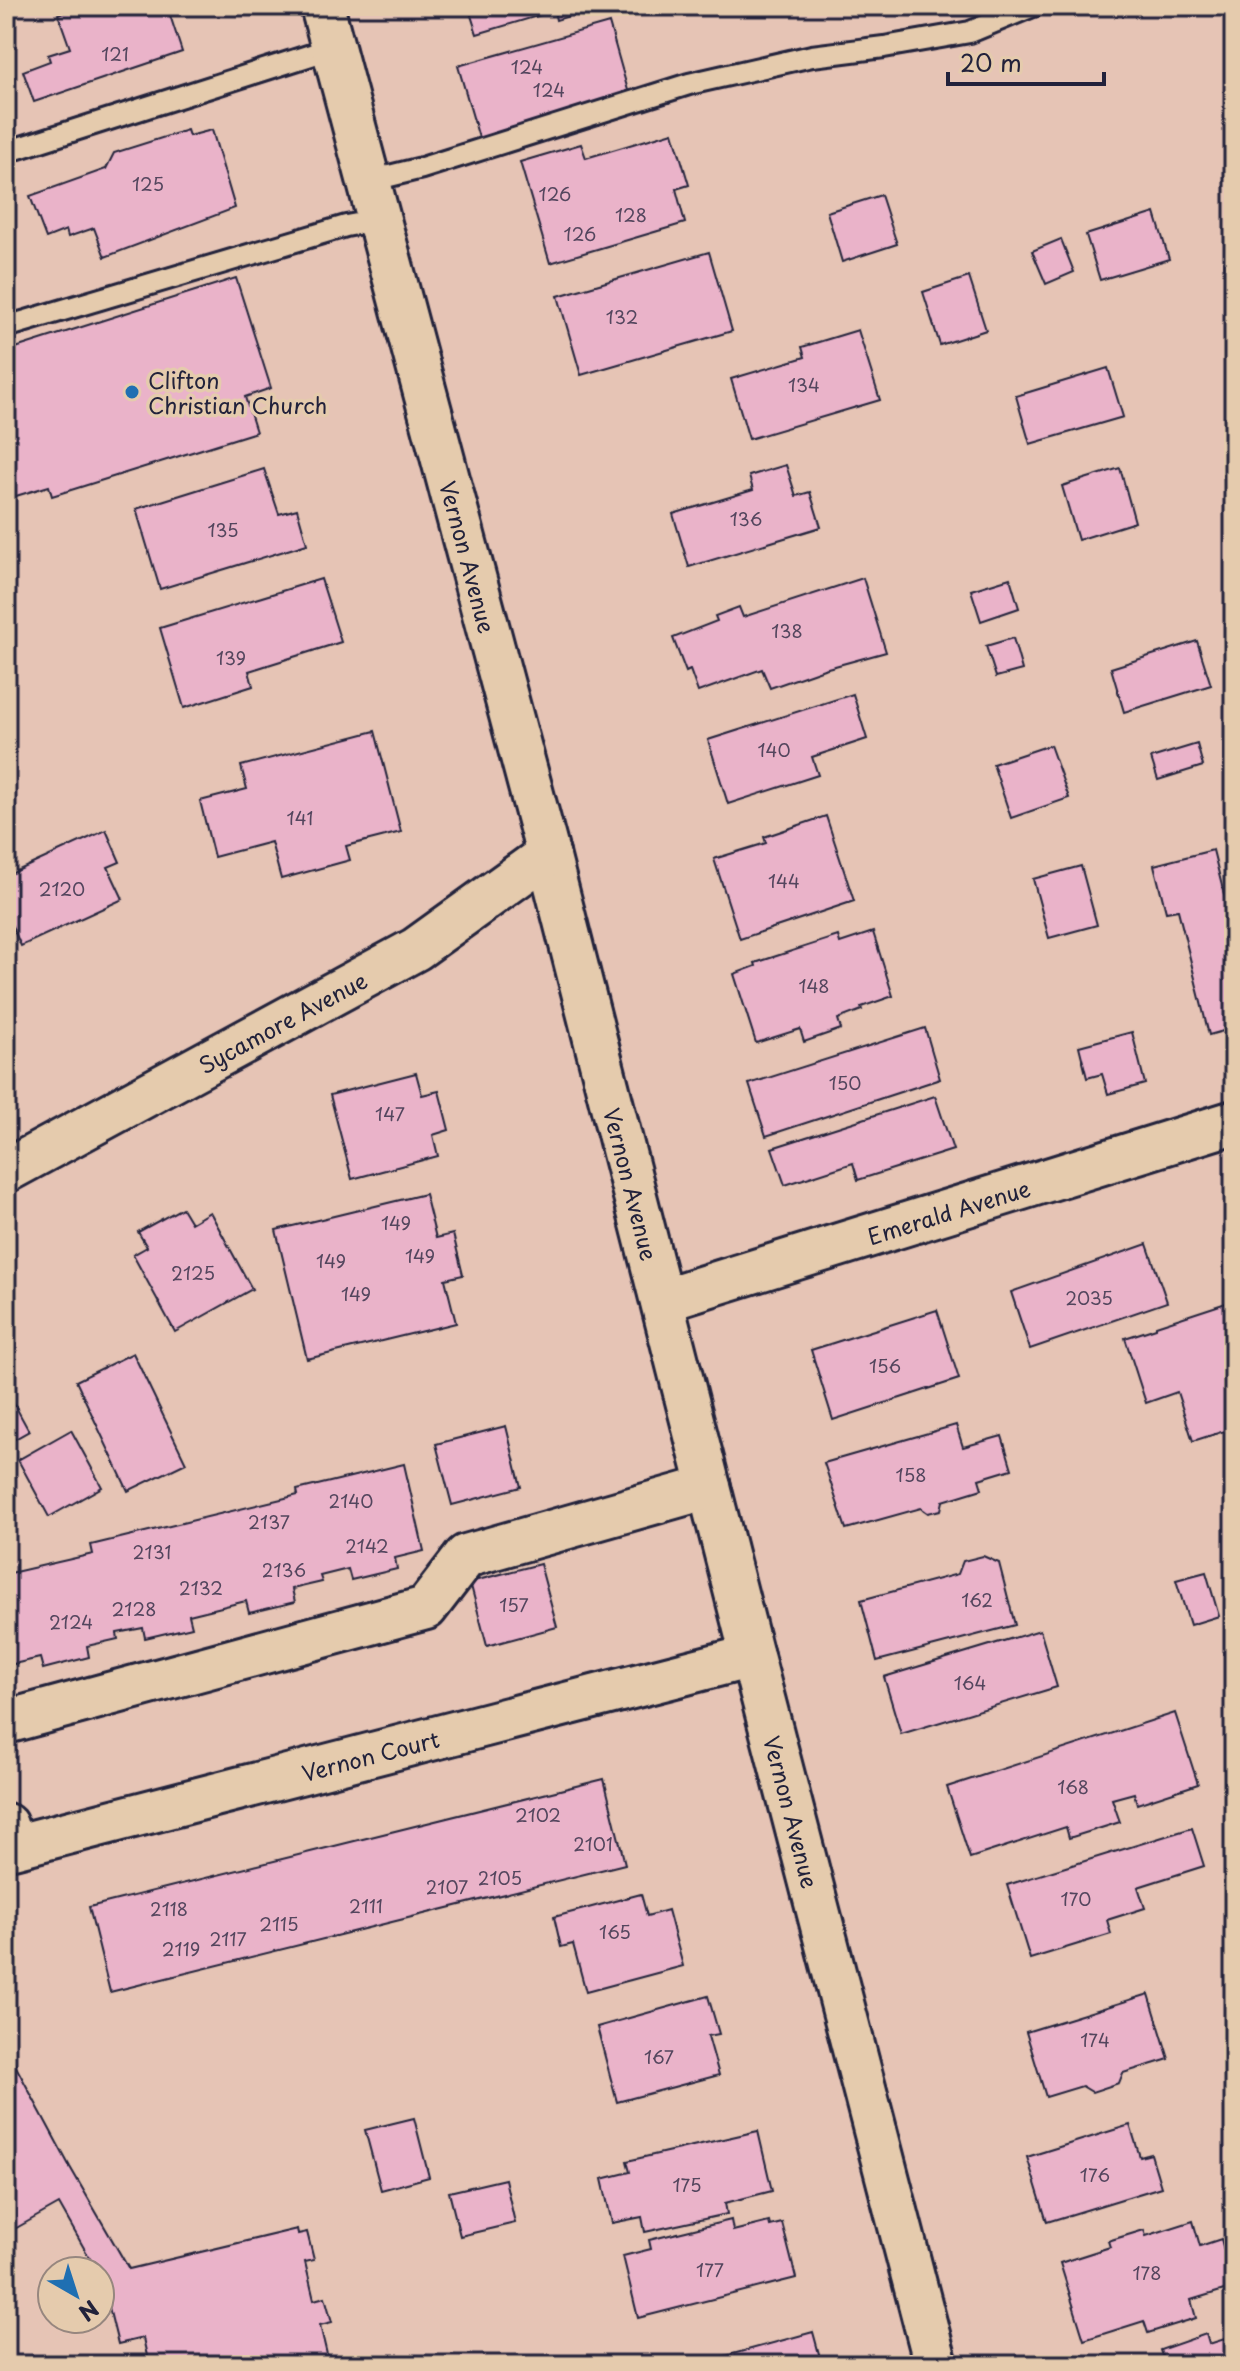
<svg xmlns="http://www.w3.org/2000/svg" width="1240" height="2371" font-family="'Playpen Sans',sans-serif">
<rect width="100%" height="100%" fill="#e6c4b5"/>
<filter id="ink" filterUnits="userSpaceOnUse"><feTurbulence type="fractalNoise" baseFrequency=".0125" numOctaves="2"/><feDisplacementMap in="SourceGraphic" scale="16" xChannelSelector="R" yChannelSelector="G"/><feConvolveMatrix kernelMatrix="1 2 1 2 8 2 1 2 1" color-interpolation-filters="sRGB"/></filter>
<g filter="url(#ink)">
<g fill="#eab3c9" stroke="#22223b" stroke-width="2">
<polygon points="80,6 106,6 107,9 115,6 167,6 182,52 34,102 23,71 50,61 48,55 70,48 58,14"/>
<polygon points="468,6 599,6 599,7 556,20 554,11 477,34"/>
<polygon points="609,23 629,94 479,138 458,66"/>
<polygon points="187,130 189,136 212,130 235,208 105,257 94,228 68,237 66,230 46,238 30,196 106,169 114,153"/>
<polygon points="673,132 689,185 676,189 685,223 550,263 520,162 581,144 586,158"/>
<polygon points="881,195 897,244 842,262 827,212"/>
<polygon points="1155,213 1169,259 1100,280 1086,235"/>
<polygon points="1061,239 1074,272 1046,284 1032,251"/>
<polygon points="709,252 732,331 581,375 558,296"/>
<polygon points="969,277 986,330 940,345 923,292"/>
<polygon points="236,278 271,388 245,397 256,432 52,496 49,486 6,499 8,505 6,505 6,351"/>
<polygon points="858,330 880,400 749,439 731,379 805,357 802,347"/>
<polygon points="1108,368 1123,417 1030,444 1016,396"/>
<polygon points="786,465 796,496 810,492 821,527 689,567 673,514 753,490 749,476"/>
<polygon points="1120,468 1135,522 1078,540 1062,486"/>
<polygon points="264,469 279,514 297,509 307,544 160,589 136,509"/>
<polygon points="863,578 886,652 824,669 770,688 762,669 698,692 690,670 686,672 673,638 717,621 715,616 739,607 743,617"/>
<polygon points="1010,578 1019,608 981,621 971,590"/>
<polygon points="321,579 341,642 249,671 253,686 184,708 160,628"/>
<polygon points="1013,638 1022,670 996,677 986,646"/>
<polygon points="1197,641 1211,685 1124,712 1111,668"/>
<polygon points="853,694 867,739 812,757 818,775 728,804 708,740"/>
<polygon points="375,731 401,832 346,846 350,860 281,879 271,842 214,857 200,801 247,789 241,766"/>
<polygon points="1197,744 1203,766 1158,780 1151,758"/>
<polygon points="1050,745 1069,798 1011,818 993,764"/>
<polygon points="826,816 854,901 740,939 714,859 766,843 764,837"/>
<polygon points="106,830 120,862 108,867 123,899 21,946 6,913 6,876"/>
<polygon points="1213,850 1234,934 1234,1028 1209,1035 1178,910 1166,912 1154,865"/>
<polygon points="1081,866 1097,925 1049,938 1033,879"/>
<polygon points="873,932 893,996 861,1007 862,1010 838,1019 841,1029 804,1042 800,1029 756,1043 734,974 756,966 755,963 838,936 840,943"/>
<polygon points="925,1028 940,1079 766,1136 749,1084"/>
<polygon points="1132,1032 1145,1084 1108,1094 1102,1074 1087,1078 1079,1046"/>
<polygon points="416,1073 422,1095 439,1091 449,1130 433,1135 438,1156 352,1179 330,1095"/>
<polygon points="935,1096 953,1150 858,1180 853,1163 785,1185 772,1148"/>
<polygon points="425,1194 436,1238 453,1234 463,1275 445,1279 456,1323 307,1359 276,1230"/>
<polygon points="182,1208 191,1223 210,1212 252,1289 175,1332 133,1255 147,1247 138,1232"/>
<polygon points="1147,1244 1167,1302 1030,1349 1011,1292"/>
<polygon points="1226,1303 1234,1328 1234,1428 1193,1441 1177,1392 1146,1403 1125,1338 1156,1328 1156,1326"/>
<polygon points="937,1310 959,1379 833,1420 811,1350"/>
<polygon points="133,1353 186,1463 128,1491 76,1381"/>
<polygon points="6,1389 29,1431 6,1444"/>
<polygon points="956,1425 963,1447 1002,1436 1012,1469 979,1479 982,1489 943,1501 941,1510 928,1513 921,1508 846,1529 824,1463"/>
<polygon points="506,1426 521,1487 452,1505 436,1444"/>
<polygon points="71,1430 102,1487 49,1517 18,1460"/>
<polygon points="404,1464 424,1551 395,1558 397,1569 351,1580 348,1569 320,1576 322,1582 292,1589 295,1602 249,1613 246,1601 189,1615 192,1627 145,1638 143,1628 117,1633 118,1639 87,1646 89,1657 43,1669 40,1658 9,1665 6,1652 6,1574 93,1554 91,1545 298,1495 297,1490"/>
<polygon points="983,1556 999,1563 1015,1625 877,1661 861,1600 958,1574 963,1561"/>
<polygon points="540,1564 557,1627 487,1646 470,1582"/>
<polygon points="1206,1572 1219,1616 1190,1625 1176,1580"/>
<polygon points="1040,1630 1057,1687 901,1734 884,1677"/>
<polygon points="1175,1713 1198,1784 1137,1804 1134,1793 1112,1799 1120,1822 1069,1838 1066,1827 970,1858 947,1787"/>
<polygon points="604,1779 625,1864 110,1992 89,1907"/>
<polygon points="1192,1828 1204,1866 1138,1887 1145,1908 1107,1920 1111,1934 1030,1959 1007,1885"/>
<polygon points="641,1894 647,1916 668,1910 683,1966 586,1992 573,1944 561,1947 554,1917"/>
<polygon points="1149,1994 1169,2059 1123,2073 1119,2083 1092,2092 1082,2086 1046,2097 1026,2032"/>
<polygon points="708,1996 719,2034 708,2036 719,2075 617,2102 597,2027"/>
<polygon points="6,2048 70,2167 129,2269 297,2229 298,2234 307,2232 314,2260 305,2262 314,2300 325,2297 332,2322 320,2325 329,2363 340,2360 341,2365 149,2365 143,2338 118,2344 100,2271 97,2271 59,2204 11,2231 6,2223"/>
<polygon points="414,2118 429,2177 381,2190 365,2130"/>
<polygon points="1130,2125 1140,2157 1151,2154 1161,2187 1047,2222 1027,2157"/>
<polygon points="758,2131 772,2191 725,2203 727,2214 645,2232 642,2217 612,2223 602,2179 630,2172 627,2161"/>
<polygon points="505,2179 515,2223 460,2236 449,2192"/>
<polygon points="731,2220 733,2231 769,2222 770,2226 782,2223 796,2278 638,2318 623,2256 651,2249 649,2240"/>
<polygon points="1193,2221 1200,2246 1221,2239 1234,2287 1191,2300 1196,2318 1148,2333 1144,2321 1084,2340 1060,2263 1110,2247 1108,2241 1144,2230 1146,2236"/>
<polygon points="813,2332 822,2365 701,2365 700,2363"/>
<polygon points="1206,2334 1209,2344 1234,2336 1234,2365 1144,2365 1163,2359 1160,2350"/>
</g>
<g fill="none" stroke-linecap="round" stroke-linejoin="round">
<defs>
<g id="service">
<polyline points="6,152 333,48"/>
<polyline points="369,181 422,168 689,84 812,56 884,47 970,32 1033,6"/>
<polyline points="6,327 346,226 379,220"/>
</g>
<g id="minor">
<path id="s1" d="M322 6 548 854 752 1656 936 2365"/>
<path id="s2" d="M6 1171 416 949 548 854"/>
<path id="s3" d="M662 1300 1234 1122"/>
<polyline points="6,1722 426,1608 466,1556 709,1487"/>
<path id="s4" d="M6 1825 13 1847 752 1656"/>
</g>
</defs>
<use href="#service" stroke="#22223b" stroke-width="26"/>
<use href="#minor" stroke="#22223b" stroke-width="48"/>
<use href="#service" stroke="#e5cbad" stroke-width="20"/>
<use href="#minor" stroke="#e5cbad" stroke-width="42"/>
</g>
</g>
<circle fill="#1f6fb2" stroke="#e5cbad" stroke-width="3" cx="132" cy="392" r="8"/>
<g text-anchor="middle" dominant-baseline="central" stroke-width="7" stroke-linejoin="round" paint-order="stroke">
<g font-size="18" fill="#54465e">
<text x="115" y="53">121</text>
<text x="527" y="66">124</text>
<text x="549" y="89">124</text>
<text x="148" y="183">125</text>
<text x="555" y="193">126</text>
<text x="631" y="214">128</text>
<text x="580" y="233">126</text>
<text x="622" y="316">132</text>
<text x="804" y="384">134</text>
<text x="746" y="518">136</text>
<text x="223" y="529">135</text>
<text x="787" y="630">138</text>
<text x="231" y="657">139</text>
<text x="774" y="749">140</text>
<text x="300" y="817">141</text>
<text x="784" y="880">144</text>
<text x="62" y="888">2120</text>
<text x="814" y="985">148</text>
<text x="845" y="1082">150</text>
<text x="390" y="1113">147</text>
<text x="396" y="1222">149</text>
<text x="420" y="1255">149</text>
<text x="331" y="1260">149</text>
<text x="193" y="1272">2125</text>
<text x="356" y="1293">149</text>
<text x="1089" y="1297">2035</text>
<text x="885" y="1365">156</text>
<text x="911" y="1474">158</text>
<text x="351" y="1500">2140</text>
<text x="269" y="1521">2137</text>
<text x="367" y="1545">2142</text>
<text x="152" y="1551">2131</text>
<text x="284" y="1569">2136</text>
<text x="201" y="1587">2132</text>
<text x="977" y="1599">162</text>
<text x="514" y="1604">157</text>
<text x="134" y="1608">2128</text>
<text x="71" y="1621">2124</text>
<text x="970" y="1682">164</text>
<text x="1073" y="1786">168</text>
<text x="538" y="1814">2102</text>
<text x="593" y="1843">2101</text>
<text x="500" y="1877">2105</text>
<text x="447" y="1886">2107</text>
<text x="1076" y="1898">170</text>
<text x="366" y="1905">2111</text>
<text x="169" y="1908">2118</text>
<text x="279" y="1923">2115</text>
<text x="615" y="1931">165</text>
<text x="228" y="1938">2117</text>
<text x="181" y="1948">2119</text>
<text x="1095" y="2039">174</text>
<text x="659" y="2056">167</text>
<text x="1095" y="2174">176</text>
<text x="687" y="2184">175</text>
<text x="710" y="2269">177</text>
<text x="1147" y="2272">178</text>
</g>
<g font-size="22" fill="#22223b" stroke="#e5cbad" text-anchor="start">
<text x="148" y="379">Clifton<tspan x="148" dy="25">Christian Church</tspan></text>
</g>
<g font-size="22" fill="#22223b" stroke="#e5cbad">
<text stroke="none"><textPath href="#s1" startOffset="570">Vernon Avenue</textPath></text>
<text stroke="none"><textPath href="#s2" startOffset="314">Sycamore Avenue</textPath></text>
<text stroke="none"><textPath href="#s1" startOffset="1218">Vernon Avenue</textPath></text>
<text stroke="none"><textPath href="#s3" startOffset="300">Emerald Avenue</textPath></text>
<text stroke="none"><textPath href="#s4" startOffset="392">Vernon Court</textPath></text>
<text stroke="none"><textPath href="#s1" startOffset="1866">Vernon Avenue</textPath></text>
</g>
</g>
<rect width="1240" height="2371" fill="none" stroke="#e5cbad" stroke-width="32"/>
<rect x="16" y="16" width="1208" height="2339" fill="none" stroke="#22223b" stroke-width="3" filter="url(#ink)"/>
<g transform="translate(76 2295) rotate(141)"><circle r="38" fill="#e5cbad" stroke="#97877f" stroke-width="2"/>
<path d="M0-6L14 30L0 20L-14 30Z" fill="#1f6fb2"/>
<text y="-12" font-size="22" font-weight="bold" text-anchor="middle" fill="#22223b">N</text>
</g>
<path d="M948 72v12h156v-12" fill="none" stroke="#22223b" stroke-width="4"/>
<text x="960" y="72" font-size="24" fill="#22223b" stroke="#e5cbad" stroke-width="6" paint-order="stroke">20 m</text>
</svg>
